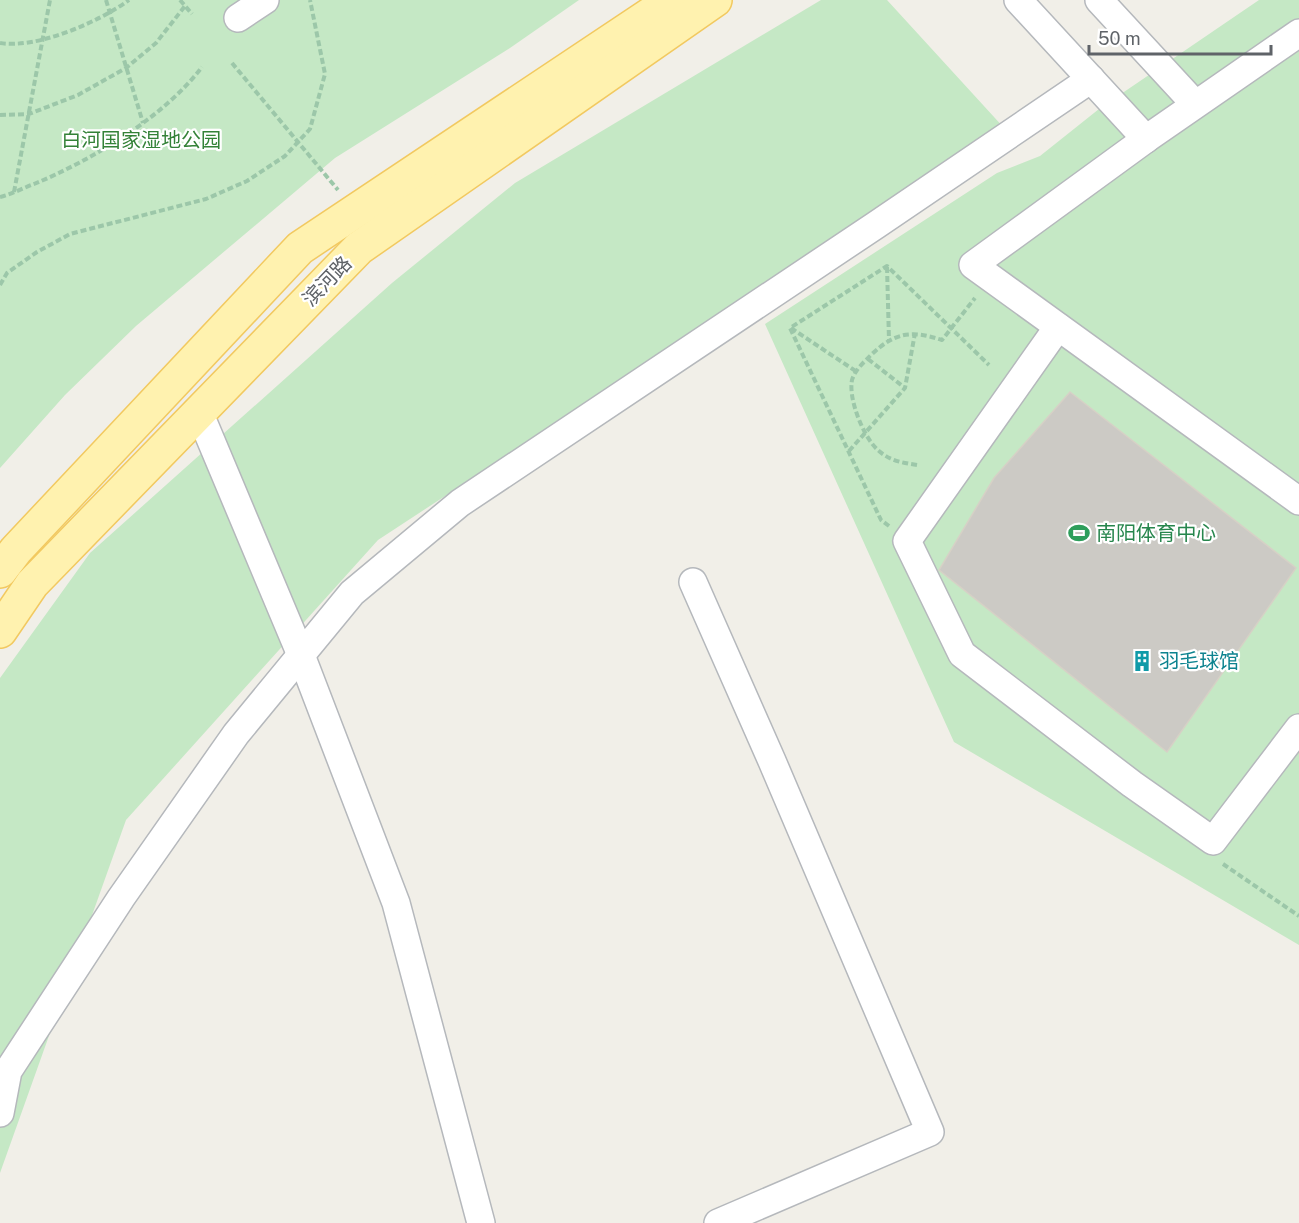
<svg xmlns="http://www.w3.org/2000/svg" width="1299" height="1223" font-family="'Public Sans','Noto Sans SC',sans-serif">
<rect width="100%" height="100%" fill="#f1efe8"/>
<g fill="#c5e8c5">
<polygon points="0,0 579,0 510,48 335,158 136,326 65,395 0,468"/>
<polygon points="821,0 887,0 1005,129 378,540 126,820 0,1173 0,678 90,553 392,283 515,183"/>
<polygon points="1259,0 1299,0 1299,945 954,742 765,324 997,173 1040,156 1099,109"/>
</g>
<polygon fill="#cccac5" stroke="#d6d1c6" stroke-width="1.5" points="1070,392 1296,568 1167,752 939,570 994,478"/>
<g fill="none" stroke-linecap="round" stroke-linejoin="round">
<defs>
<g id="minor">
<polyline points="1018,0 1146,139"/>
<polyline points="1099,0 1195,104"/>
<polyline points="238,18 265,0"/>
<polyline points="1299,33 1146,139 973,265 1299,501"/>
<polyline points="1058,327 907,541 962,654 1132,784 1213,841 1299,728"/>
<polyline points="199,412 301,655 396,903 481,1223"/>
<polyline points="693,582 772,761 930,1132 718,1223"/>
<polyline points="0,1113 8,1071 121,898 236,734 352,593 460,503 876,225 1091,79"/>
</g>
<g id="major">
<polyline points="0,571 16,550 300,248 672,0"/>
<polyline points="0,631 32,584 359,248 715,0"/>
</g>
</defs>
<use href="#minor" stroke="#b5b8bc" stroke-width="30"/>
<use href="#major" stroke="#f2c960" stroke-width="36"/>
<g stroke="#9cc7a9" stroke-width="4" stroke-dasharray="6 3" stroke-linecap="butt">
<polyline points="106,0 143,123"/>
<polyline points="180,0 192,14"/>
<path d="M0 43C37 49 99 22 129 0"/>
<polyline points="232,63 338,190"/>
<polyline points="0,115 29,114 78,95 126,68 156,43 185,6"/>
<polyline points="14,192 50,0"/>
<path d="M0 197C12 194 23 188 34 184 92 160 164 117 202 67"/>
<polyline points="887,267 889,340"/>
<polyline points="0,285 7,273 37,252 70,234 206,199 247,181 285,156 310,129 325,74 310,0"/>
<polyline points="791,328 857,372"/>
<polyline points="868,359 905,388"/>
<polyline points="849,451 905,388 915,333"/>
<path d="M917 465C904 463 890 461 879 451 864 439 848 399 852 380 855 370 864 362 871 355 895 332 911 330 942 340L975 298"/>
<polyline points="889,526 881,520 790,328 887,266 989,365"/>
<polyline points="1223,864 1299,916"/>
</g>
<use href="#minor" stroke="#fff" stroke-width="27"/>
<use href="#major" stroke="#fff2af" stroke-width="33"/>
</g>
<defs>
<symbol id="stadium-bare" viewBox="-9 -9 18 18"><path d="M0-5a6.5 5 0 1 0 0 10a6.5 5 0 1 0 0-10ZM-3.5-1.8h7v3.6h-7Z" fill="#2e9e5b" stroke="#fff" stroke-width="2.5" paint-order="stroke"/></symbol>
<symbol id="building-bare" viewBox="-9 -9 18 18"><path d="M-4-6H4V6H1V3H-1V6H-4ZM-2.5-4.3h1.7v1.8h-1.7ZM.8-4.3h1.7v1.8H.8ZM-2.5-1h1.7V.8h-1.7ZM.8-1h1.7V.8H.8Z" fill="#0f9aa8" stroke="#fff" stroke-width="2.5" paint-order="stroke"/></symbol>
</defs>
<g fill-rule="evenodd">
<use href="#stadium-bare" x="1064" y="518" width="30" height="30"/>
<use href="#building-bare" x="1127" y="646" width="30" height="30"/>
</g>
<g text-anchor="middle" dominant-baseline="central" stroke-width="4.5" stroke-linejoin="round" paint-order="stroke">
<g font-size="20" fill="#348238" stroke="#fff">
<text x="141" y="140">白河国家湿地公园</text>
</g>
<g font-size="20" fill="#5f6368" stroke="#fff">
<text transform="translate(327 281) rotate(-46)">滨河路</text>
</g>
<g font-size="20" fill="#27864d" stroke="#fff" text-anchor="start">
<text x="1096" y="533">南阳体育中心</text>
</g>
<g font-size="20" fill="#0d838f" stroke="#fff" text-anchor="start">
<text x="1159" y="661">羽毛球馆</text>
</g>
</g>
<path d="M1089 45v9h182v-9" fill="none" stroke="#5f6368" stroke-width="3"/>
<text x="1098" y="45" font-size="18" fill="#5f6368" stroke="#ffffff" stroke-width="4.5" paint-order="stroke">50 m</text>
</svg>
